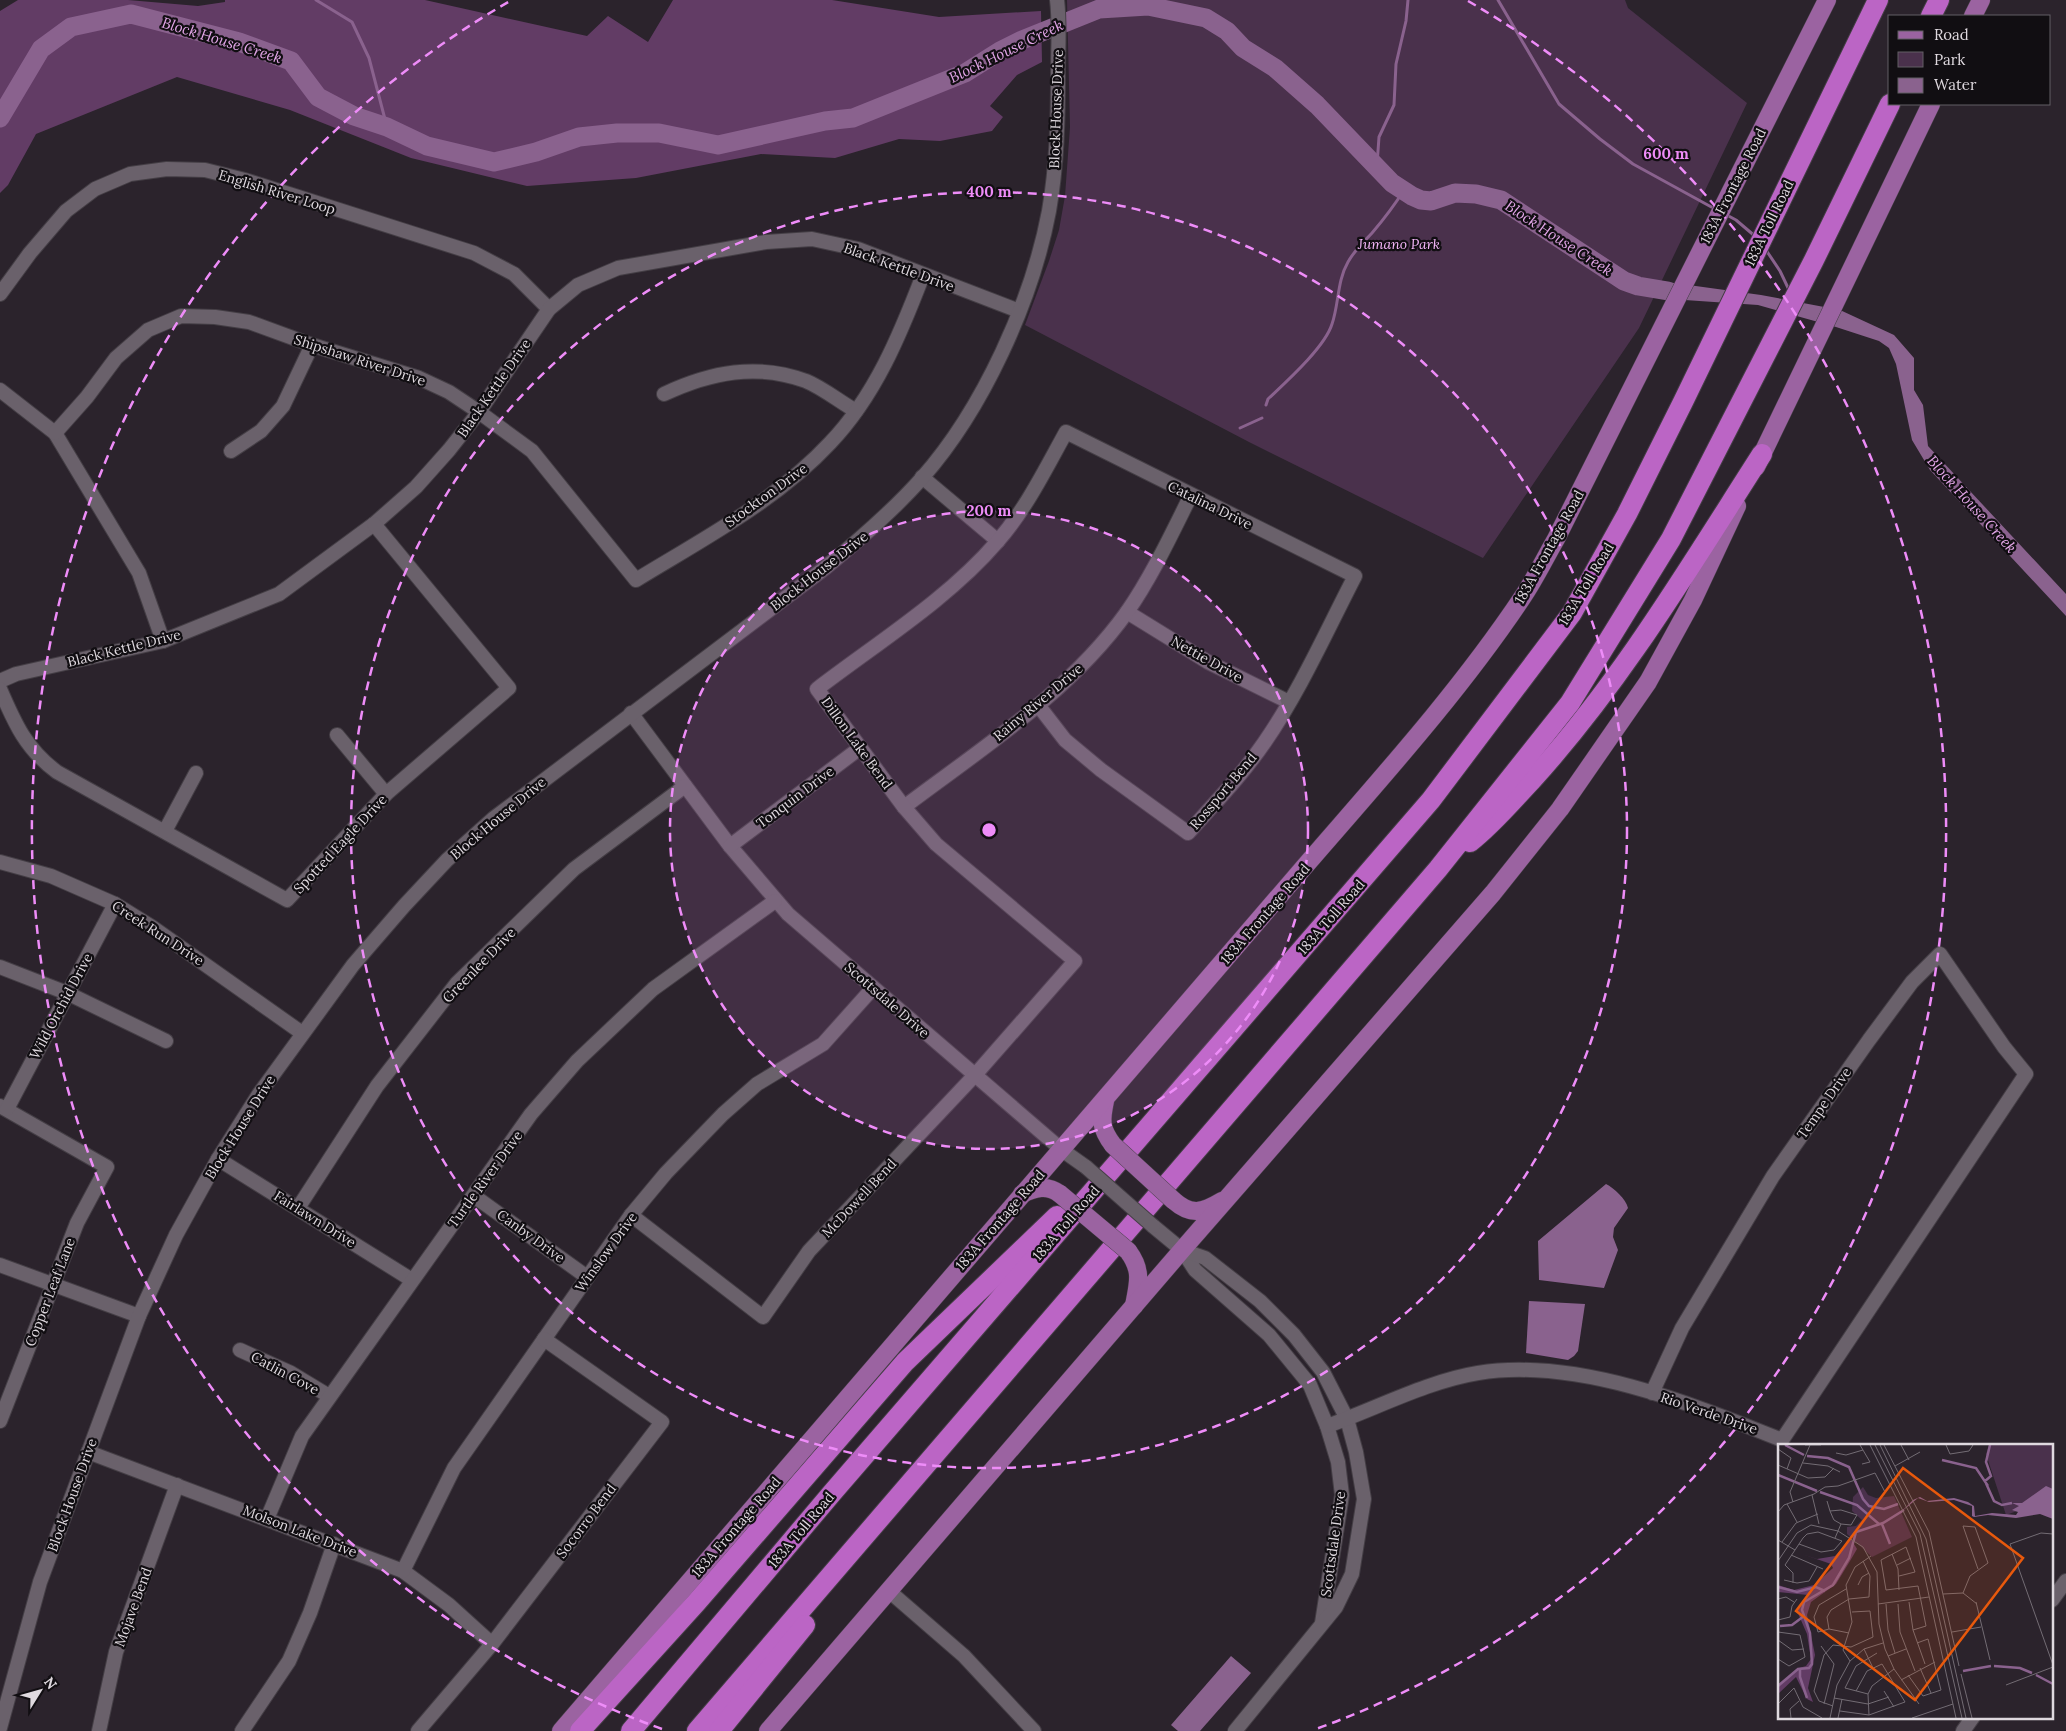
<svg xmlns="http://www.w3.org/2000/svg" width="2066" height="1731" font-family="Lora,serif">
<rect width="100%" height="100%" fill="#2b232c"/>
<polygon fill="#4a314c" points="1067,0 1625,0 1628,8 1747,103 1639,328 1483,558 1249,442 1025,325 1049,261 1059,230 1065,196 1070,127"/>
<polygon fill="#623c65" points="18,0 128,0 198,6 225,2 225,0 425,0 587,36 608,16 648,42 673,0 832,0 939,17 1041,11 1042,62 1017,75 990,106 1003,117 992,131 940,141 899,139 835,158 761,154 636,178 527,186 411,158 290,110 177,77 36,134 8,185 0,193 0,11"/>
<g fill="#8a628e">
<polygon points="1645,279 1761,295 1840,310 1894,335 1914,358 1914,390 1923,405 1928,446 2066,594 2066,616 1930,470 1912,440 1896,364 1889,348 1879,341 1836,327 1758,305 1670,299 1640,293"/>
<path d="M1606 1184C1614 1188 1626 1199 1628 1208L1614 1228 1613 1237 1618 1250 1604 1288 1539 1280 1538 1241Z"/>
<polygon points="1529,1301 1585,1304 1578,1351 1574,1356 1568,1360 1526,1353"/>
<polygon points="1231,1656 1251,1673 1200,1731 1178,1731 1171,1725"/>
</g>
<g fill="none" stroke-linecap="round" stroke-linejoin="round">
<g stroke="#8a628e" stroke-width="3">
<polyline points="316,0 352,22 369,58 387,127"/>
<polyline points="1153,0 1159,8"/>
<polyline points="1498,0 1559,104 1600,139 1633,164 1715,209"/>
<polyline points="0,105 7,106"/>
<polyline points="1377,165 1379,137 1394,105 1396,64 1406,21 1408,0"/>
<polyline points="1725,214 1736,220 1756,237"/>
<polyline points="1766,250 1780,271 1790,292"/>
<path d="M1266 405 1268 399C1286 382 1325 347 1332 324 1339 304 1337 281 1348 262 1356 248 1362 244 1372 233 1384 219 1394 206 1404 190"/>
<polyline points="1240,428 1262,418"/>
</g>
<polyline stroke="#8a628e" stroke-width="19" points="0,118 41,49 71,27 131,14 239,42 291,61 318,97 354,116 387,127 427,146 494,162 536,152 579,137 617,133 659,133 718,145 825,121 853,118 965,73 1000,51 1022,40 1099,9 1148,6 1206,18 1227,31 1243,48 1275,68 1317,105 1392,183 1412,196 1421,200 1431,201 1455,193 1476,194 1501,200 1624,281 1638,286 1668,291"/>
<defs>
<g id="minor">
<polyline points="0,294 30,253 66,211 95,189 130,174 167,169 205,170 245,180 474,253 514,274 549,309"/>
<polyline points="0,390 55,433 139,573 163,641"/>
<path d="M664 394C711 372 757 363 806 381 823 388 840 402 856 411"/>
<path d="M55 433 87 397 116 358 148 330 181 316 215 317 249 322 312 345 419 378 449 392 479 412 532 451 636 580C703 539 776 501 830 443 875 396 900 335 923 275"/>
<polyline points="231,451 261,431 283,406 312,345"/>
<polyline points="922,477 998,541"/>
<polyline points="1127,612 1208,662 1289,702"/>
<polyline points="0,681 16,674 163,641 279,594 374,524 416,487 449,450 479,412 549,309 578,285 618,268 766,242 812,239 858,249 1019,311"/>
<path d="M0 689C15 724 26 749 57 772L287 900 386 794 509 688 374 524"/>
<polyline points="631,713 730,846 788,914 1062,1150 1086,1167"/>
<polyline points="337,735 386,794"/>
<path d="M904 807C982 748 1069 693 1127 612 1152 576 1171 535 1191 495"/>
<polyline points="165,831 196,773"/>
<polyline points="730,846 860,748"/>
<polyline points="0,862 51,876 115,904 152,927 302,1033"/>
<polyline points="0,967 67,993 166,1041"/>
<polyline points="0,1106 107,1167 77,1223 0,1421"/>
<polyline points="7,1109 115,904"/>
<polyline points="218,1159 412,1280"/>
<polyline points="474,1196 587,1277"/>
<polyline points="298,1208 377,1086 457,983 574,869 685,786"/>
<path d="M631 1215 763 1317 809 1251 975 1075 1075 961 936 844 904 807 817 689C877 643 948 599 997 542 1026 509 1045 470 1066 432L1355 576C1326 632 1300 691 1264 743 1242 775 1214 804 1188 833L1101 770 1065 740 1038 705"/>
<polyline points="1153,1226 1182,1250 1195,1270 1269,1335 1310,1385 1327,1426 1338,1462 1342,1495 1322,1623"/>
<polyline points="1182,1250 1205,1258 1260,1301 1294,1335 1323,1372 1347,1419 1356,1452 1364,1499 1352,1574 1336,1607 1235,1731"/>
<polyline points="0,1265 139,1316"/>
<polyline points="240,1350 291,1373 329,1396"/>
<path d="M1327 1426C1375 1409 1428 1381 1478 1373 1576 1357 1692 1404 1782 1440L2026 1074 2004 1047 1940 954 1912 982 1869 1040 1773 1176 1682 1328 1652 1393"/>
<polyline points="88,1452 403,1571 449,1605 492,1644"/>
<polyline points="267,1519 302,1436 531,1114 577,1061 653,989 775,901"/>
<polyline points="403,1571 454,1468 631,1215 666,1173 723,1114 757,1084 823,1044 873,988"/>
<polyline points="889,1591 964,1656 1034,1731"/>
<polyline points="2052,1600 2066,1581"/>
<path d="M0 1728 40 1582 139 1316 176 1235 218 1159 259 1094 353 965 404 906 447 860 494 818 825 568C859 540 893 511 922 478 983 409 1032 301 1049 211 1057 165 1058 119 1058 72 1058 48 1060 24 1057 0"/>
<polyline points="99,1731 116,1652 177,1485"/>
<polyline points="242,1731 289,1661 310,1613 334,1544"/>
<polyline points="418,1731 492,1644 662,1422 544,1339"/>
<polyline points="1963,1731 1973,1717"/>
</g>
<g id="major">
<polyline points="1973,16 1981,0"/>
<polyline points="1756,467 1931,104"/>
<path d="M1105 1101C1101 1120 1100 1128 1113 1145"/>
<path d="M1022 1194C1035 1188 1047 1184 1060 1194"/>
<path d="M1173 1200C1191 1216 1202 1213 1222 1201"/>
<path d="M1128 1251C1143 1271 1138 1283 1134 1306"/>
<path d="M561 1731 1293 880C1372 788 1455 698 1522 598 1535 579 1545 558 1556 539L1827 0"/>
<polyline points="768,1731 1182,1250 1493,893 1560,809 1648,682 1693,600 1737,506"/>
</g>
<g id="highway">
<polyline points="1931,16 1939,0"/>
<path d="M1470 842C1493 824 1512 801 1532 780 1622 681 1690 566 1762 454"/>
<polyline points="580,1731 696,1603 905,1362 1057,1216"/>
<polyline points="631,1731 832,1493 1431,800 1572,613 1627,514 1683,402 1878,0"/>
<polyline points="697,1731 1438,869 1570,703 1671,539 1814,260 1890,104"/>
<polyline points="719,1731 805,1625"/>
</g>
</defs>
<use href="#minor" stroke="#443e45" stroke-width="16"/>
<use href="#major" stroke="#443e45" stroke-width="19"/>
<use href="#highway" stroke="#443e45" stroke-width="22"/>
<use href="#minor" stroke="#6a616b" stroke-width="14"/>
<use href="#major" stroke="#9b63a1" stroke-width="18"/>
<use href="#highway" stroke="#bb65c5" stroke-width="20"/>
<defs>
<polyline id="minor-bridge" points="1086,1167 1153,1226"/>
<g id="major-bridge">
<polyline points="1113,1145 1173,1200"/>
<polyline points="1060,1194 1128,1251"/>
</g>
</defs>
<use href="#minor-bridge" stroke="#443e45" stroke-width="16" stroke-linecap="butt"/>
<use href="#major-bridge" stroke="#443e45" stroke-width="19" stroke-linecap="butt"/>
<use href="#minor-bridge" stroke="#6a616b" stroke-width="14"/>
<use href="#major-bridge" stroke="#9b63a1" stroke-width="18"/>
</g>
<circle cx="989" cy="830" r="319" fill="#ee8cf8" fill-opacity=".12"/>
<g fill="none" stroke="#ee8cf8" stroke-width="2.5" stroke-dasharray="9 6">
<circle cx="989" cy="830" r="319"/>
<circle cx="989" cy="830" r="638"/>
<path d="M662 1729A957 957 0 0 1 510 1M1468 1A957 957 0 0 1 1316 1729"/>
</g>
<g text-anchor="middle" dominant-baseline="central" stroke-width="4.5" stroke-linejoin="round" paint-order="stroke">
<g font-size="14" fill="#dfd9df" stroke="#110e12">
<text transform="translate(1056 109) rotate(-88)">Block House Drive</text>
<text transform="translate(1733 186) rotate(-63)">183A Frontage Road</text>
<text transform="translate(277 192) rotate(17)">English River Loop</text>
<text transform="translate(1769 223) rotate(-64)">183A Toll Road</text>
<text transform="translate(899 267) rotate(20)">Black Kettle Drive</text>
<text transform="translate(360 360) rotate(18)">Shipshaw River Drive</text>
<text transform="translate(494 388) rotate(-55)">Black Kettle Drive</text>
<text transform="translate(766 495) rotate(-36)">Stockton Drive</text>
<text transform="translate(1210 505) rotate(26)">Catalina Drive</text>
<text transform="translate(1549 547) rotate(-61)">183A Frontage Road</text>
<text transform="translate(819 571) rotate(-38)">Block House Drive</text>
<text transform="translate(1586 584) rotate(-59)">183A Toll Road</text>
<text transform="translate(124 648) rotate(-14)">Black Kettle Drive</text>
<text transform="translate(1207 659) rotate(29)">Nettie Drive</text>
<text transform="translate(1038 702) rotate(-40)">Rainy River Drive</text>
<text transform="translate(857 743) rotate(54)">Dillon Lake Bend</text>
<text transform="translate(1223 791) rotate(-50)">Rossport Bend</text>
<text transform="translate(795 797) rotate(-37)">Tonquin Drive</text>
<text transform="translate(498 818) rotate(-40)">Block House Drive</text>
<text transform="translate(340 844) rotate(-47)">Spotted Eagle Drive</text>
<text transform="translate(1265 914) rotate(-49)">183A Frontage Road</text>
<text transform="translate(1331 917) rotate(-49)">183A Toll Road</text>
<text transform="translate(158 933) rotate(33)">Creek Run Drive</text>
<text transform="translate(479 965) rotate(-46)">Greenlee Drive</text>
<text transform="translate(887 1000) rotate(41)">Scottsdale Drive</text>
<text transform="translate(61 1006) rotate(-62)">Wild Orchid Drive</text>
<text transform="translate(1824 1103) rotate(-55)">Tempe Drive</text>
<text transform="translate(240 1127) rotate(-58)">Block House Drive</text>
<text transform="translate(485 1179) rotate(-54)">Turtle River Drive</text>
<text transform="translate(859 1198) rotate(-47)">McDowell Bend</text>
<text transform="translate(315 1219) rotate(32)">Fairlawn Drive</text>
<text transform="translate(1000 1220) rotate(-49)">183A Frontage Road</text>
<text transform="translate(1066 1223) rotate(-49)">183A Toll Road</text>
<text transform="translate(531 1236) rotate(36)">Canby Drive</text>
<text transform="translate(606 1252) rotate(-54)">Winslow Drive</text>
<text transform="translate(50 1292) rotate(-69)">Copper Leaf Lane</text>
<text transform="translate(285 1373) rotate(28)">Catlin Cove</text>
<text transform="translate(1709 1413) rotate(19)">Rio Verde Drive</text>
<text transform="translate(72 1495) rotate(-70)">Block House Drive</text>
<text transform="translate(586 1521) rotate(-53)">Socorro Bend</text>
<text transform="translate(736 1527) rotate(-49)">183A Frontage Road</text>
<text transform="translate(801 1530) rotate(-50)">183A Toll Road</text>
<text transform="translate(300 1531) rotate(21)">Molson Lake Drive</text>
<text transform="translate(1333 1544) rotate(-82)">Scottsdale Drive</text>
<text transform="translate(133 1607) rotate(-70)">Mojave Bend</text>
</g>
<g font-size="14" font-style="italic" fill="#f4b6f9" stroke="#110e12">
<text x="1399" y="244">Jumano Park</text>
</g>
<g font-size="15" font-style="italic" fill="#e2a5e7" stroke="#110e12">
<text transform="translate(222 40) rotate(17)">Block House Creek</text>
<text transform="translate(1006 51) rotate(-26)">Block House Creek</text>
<text transform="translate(1559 238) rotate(33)">Block House Creek</text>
<text transform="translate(1972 504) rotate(48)">Block House Creek</text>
</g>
</g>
<g transform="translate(1778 1444)">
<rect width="275" height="275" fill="#2b232c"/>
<path d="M211 1H275V54L228 71 208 10ZM85 43 90 51 98 54 116 52 134 93 94 113 69 90V83L78 82 84 76 74 67 75 53Z" fill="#4a314c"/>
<path d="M73 95 79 105 72 117 58 140 33 158 29 171 37 211 30 244 35 258 29 255 18 233 0 250V241L21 224 28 222 33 215 29 190 19 167 30 151 0 148V141L16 146 36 141 55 124 53 120 24 110 39 115 57 112Z" fill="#623c65"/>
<path d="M268 42 275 45V75L262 70 238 74 210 71 196 73 194 72V62L176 56 151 58 140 54 123 68 135 56 142 53 149 57 176 54 190 58 196 62 197 72 214 69 238 71 240 68 234 66 241 62 234 59H244Z" fill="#8a628e"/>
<path fill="none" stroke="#8a628e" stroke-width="2.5" d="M7 1 26 11M212 1 208 18 213 32 207 37 216 57 224 61 234 59M29 12 50 14 71 23 85 55 91 62 106 65 120 60M164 16 198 24 210 42M0 31 39 47M42 48 79 61 101 80M104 80 112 100M0 143 19 148 38 143 47 147M2 182 14 181 26 172M216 222 242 224 254 229M22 225V233L29 254M185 227 213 222M258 231 275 240M0 242 20 225 31 224 34 220 32 189 24 166 26 158 55 141 71 114 78 88 105 79 126 66"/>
<path fill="none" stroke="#736c74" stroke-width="1" d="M27 1H43M82 1 92 18 84 20M92 1 138 93 178 274M97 1 142 90 184 274M102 1 148 95 188 274M106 1 151 88 181 222M123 1 131 16M168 1 172 10 191 7 195 1M0 5 13 14 9 25M58 9 68 11 85 6M25 19 50 22 62 28M0 21 30 34 47 33 56 24M117 22 142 8M34 51 41 80M49 57 52 67 55 74 56 76 63 80 73 81 79 71 63 66 52 67M15 58 12 48 32 1M9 60 19 78M0 68 6 61 36 50 47 43 60 42 97 29 107 48M275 90 263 89 232 100 275 221M57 94 63 80M0 96 17 106M4 98 18 79 40 70M114 110 120 125 121 146M13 111 45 125M0 117 19 89 33 81 60 87 85 103 99 128 101 180 107 205 116 225 141 260M119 121 133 114M121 132 137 128 128 103 103 116 108 146 140 142 148 182 135 186M6 136 19 139 31 137 39 123M15 139V129L7 121 25 94 29 90 40 88 64 97 56 106 43 108 21 100M80 141 84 133 91 129M68 145 41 161 36 173 40 188 51 185 71 189M185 149 192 132 210 119 197 83 185 82 200 125M165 150 185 149 199 160M0 155 8 153 16 158M131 158 135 186 147 220M198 158 212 216M100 160 151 153M108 160 110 186 117 209M120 160 122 188 137 227M0 176 12 173 14 162 19 155M51 185 49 173 53 166 71 155 91 153 92 132 85 117M0 188 22 191 27 213 11 222 0 215M174 188 203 183M0 196 14 206 26 205M43 202 56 220 46 260M86 205 95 224M110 212 128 205M72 217 65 206 74 178 68 141 77 123 93 112M142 224 153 249M183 230 194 274M130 231 145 252 163 246 150 195 139 199M123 236 157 218M228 241 275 223M106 247 116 263M90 250 67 244 78 222 99 209M56 254 90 260 111 253M0 260 16 244 25 263 44 274M55 262 41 257 36 247 46 211 55 201 73 203 95 193 92 167 74 168M62 267 91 271 127 258 104 220 89 227 78 247M91 271 90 250 94 242 116 225M13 274 12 265 21 257M52 274 59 241 72 217 86 205 105 199M60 274 64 255M134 274 175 260"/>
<path fill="#e8590c" fill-opacity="0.15" stroke="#e8590c" stroke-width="2.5" d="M125 24 245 114 137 256 18 167Z"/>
<rect width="275" height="275" fill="none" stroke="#dfd9df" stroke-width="2.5"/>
</g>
<circle cx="989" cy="830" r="8" fill="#ee8cf8" stroke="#110e12" stroke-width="2.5"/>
<g font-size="15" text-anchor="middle" font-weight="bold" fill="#ee8cf8" stroke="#110e12" stroke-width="4.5" stroke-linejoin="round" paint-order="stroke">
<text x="1666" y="159">600 m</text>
<text x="989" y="197">400 m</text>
<text x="989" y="516">200 m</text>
</g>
<rect x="1888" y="15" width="162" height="90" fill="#110e12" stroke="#635f64"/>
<rect x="1898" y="31" width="25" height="8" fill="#9b63a1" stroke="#635f64"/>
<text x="1934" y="40" font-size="15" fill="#dfd9df">Road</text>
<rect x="1898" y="52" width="25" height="15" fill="#4a314c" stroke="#635f64"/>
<text x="1934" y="65" font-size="15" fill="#dfd9df">Park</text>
<rect x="1898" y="78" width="25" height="15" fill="#8a628e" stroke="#635f64"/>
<text x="1934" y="90" font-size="15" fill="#dfd9df">Water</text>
<g transform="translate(40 1691) rotate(53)" stroke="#110e12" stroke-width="4" paint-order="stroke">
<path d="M0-4L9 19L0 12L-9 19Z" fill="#dfd9df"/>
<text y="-8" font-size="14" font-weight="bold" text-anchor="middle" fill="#dfd9df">N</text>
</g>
</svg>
